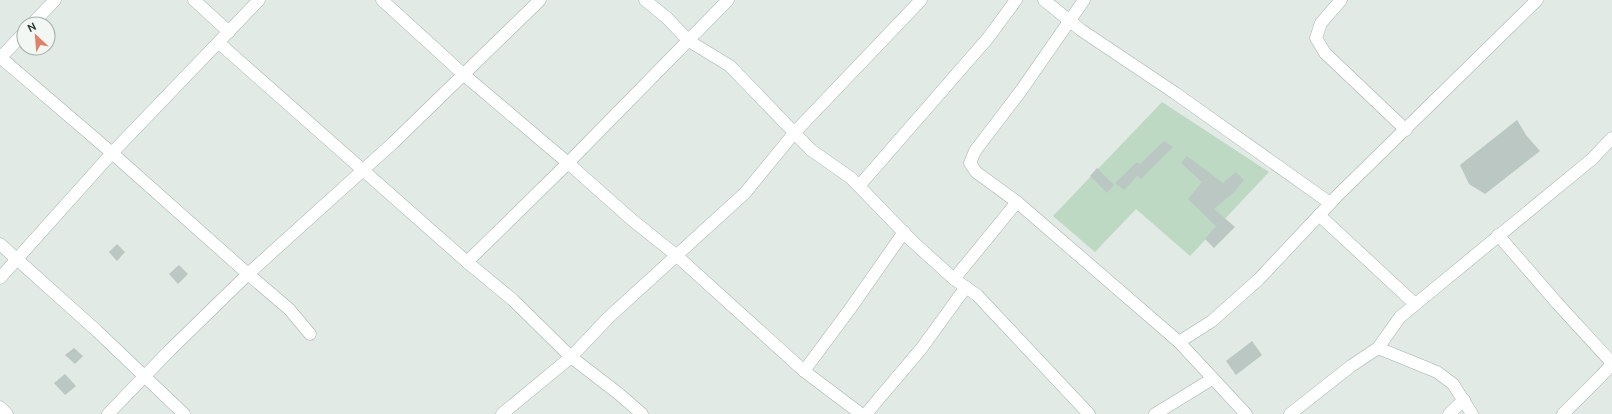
<svg xmlns="http://www.w3.org/2000/svg" width="1612" height="414" font-family="Ubuntu,sans-serif">
<rect width="100%" height="100%" fill="#e2eae6"/>
<polygon fill="#bdd9c3" points="1162,102 1269,172 1190,256 1136,209 1095,252 1053,216"/>
<g fill="#bac7c2">
<polygon points="1517,120 1526,135 1540,151 1485,194 1469,184 1460,165"/>
<polygon points="1164,141 1173,147 1141,179 1137,176 1124,190 1115,183 1137,162 1140,164"/>
<polygon points="1187,156 1223,183 1236,172 1244,180 1235,191 1214,209 1235,227 1214,248 1205,239 1216,226 1188,199 1202,182 1181,163"/>
<polygon points="1097,168 1114,185 1107,193 1090,176"/>
<polygon points="117,244 125,252 117,261 109,252"/>
<polygon points="179,265 188,274 178,284 169,274"/>
<polygon points="1252,341 1262,355 1236,375 1226,361"/>
<polygon points="74,348 83,356 75,364 65,355"/>
<polygon points="65,374 76,386 65,395 54,383"/>
</g>
<g fill="none" stroke-linecap="round" stroke-linejoin="round">
<defs>
<g id="minor">
<polyline points="194,0 229,32"/>
<polyline points="382,0 463,74 568,163 631,219 677,256 804,371 861,414"/>
<polyline points="1044,0 1081,30 1175,93 1330,203"/>
<polyline points="1084,0 1020,92 975,151 970,163 976,172 1017,202 1179,342 1246,414"/>
<polyline points="1341,0 1321,23 1316,38 1325,53 1406,130"/>
<polyline points="32,24 55,0"/>
<polyline points="219,43 467,262 513,300 571,357 619,394 642,414"/>
<polyline points="0,57 112,153 248,274 289,309 310,334"/>
<polyline points="0,58 24,33"/>
<polyline points="859,186 988,38 1016,0"/>
<polyline points="1319,215 1415,304"/>
<polyline points="1498,235 1557,303 1612,363"/>
<polyline points="0,244 97,331 184,414"/>
<polyline points="467,262 568,163 728,0"/>
<polyline points="0,278 112,153 259,0"/>
<polyline points="954,279 1017,202"/>
<polyline points="1179,342 1212,321 1259,279 1339,194 1537,0"/>
<polyline points="1378,348 1437,372 1453,384 1472,414"/>
<polyline points="804,371 850,309 904,232"/>
<polyline points="0,407 7,414"/>
<polyline points="108,414 169,351 248,274 393,143 540,0"/>
<polyline points="502,414 571,357 609,317 745,193 795,132 921,0"/>
<polyline points="866,414 921,349 966,287"/>
<polyline points="1155,414 1212,379"/>
<polyline points="1290,414 1351,366 1378,348 1400,317 1592,159 1612,138"/>
<polyline points="1449,414 1464,400"/>
<polyline points="1563,414 1601,376 1612,364"/>
</g>
<polyline id="secondary" points="645,0 667,18 689,41 730,66 811,150 851,178 913,242 954,279 977,295 1089,414"/>
</defs>
<use href="#minor" stroke="#a5b1ac" stroke-width="13"/>
<use href="#secondary" stroke="#a2b4ad" stroke-width="13"/>
<use href="#minor" stroke="#fff" stroke-width="12"/>
<use href="#secondary" stroke="#fff" stroke-width="12"/>
</g>
<g transform="translate(36 36) rotate(334)"><circle r="19" fill="#f2f7f4" stroke="#a0aba6"/>
<path d="M0-3L7 15L0 10L-7 15Z" fill="#e08269"/>
<text y="-6" font-size="11" font-weight="bold" text-anchor="middle" fill="#243932">N</text>
</g>
</svg>
